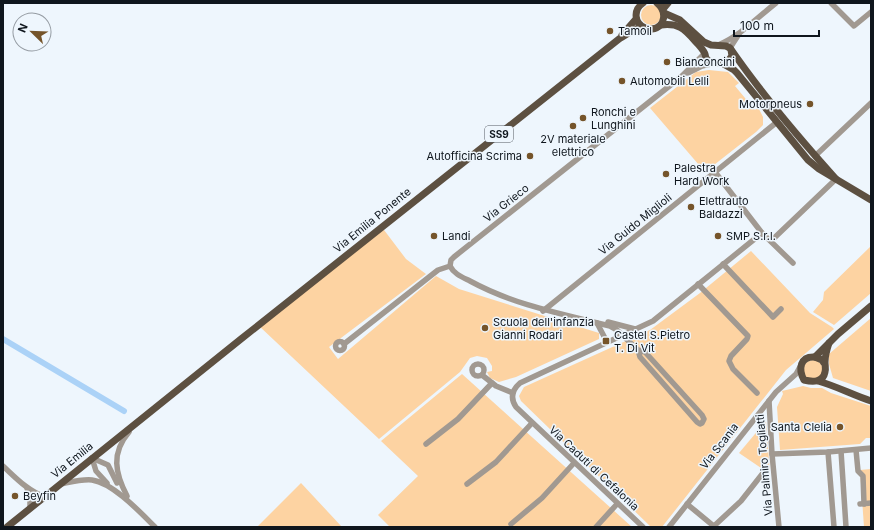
<svg xmlns="http://www.w3.org/2000/svg" width="874" height="530" font-family="Inter,sans-serif">
<rect width="100%" height="100%" fill="#eef6fd"/>
<g fill="#fdd3a2">
<circle cx="651" cy="15" r="10"/>
<polygon points="709,70 728,72 739,83 735,86 755,110 758,107 763,117 763,125 756,132 705,172 650,108 696,72"/>
<polygon points="381,226 406,259 426,274 329,347 338,359 436,276 459,289 599,333 599,339 516,377 499,382 490,378 487,372 492,371 492,366 487,358 477,356 470,358 460,372 379,439 258,325"/>
<polygon points="871,246 871,293 834,325 813,312 823,300 824,292"/>
<polygon points="751,251 810,313 832,327 834,329 786,370 662,527 651,527 521,401 519,396 524,387 650,330 700,293"/>
<polygon points="871,318 871,391 833,378 829,364 829,354"/>
<circle cx="813" cy="370" r="10"/>
<polygon points="462,374 632,527 390,527 378,515 418,476 381,441"/>
<polygon points="803,386 811,388 822,388 831,393 871,406 871,438 866,438 860,444 780,450 777,407 783,394 782,391"/>
<polygon points="766,421 770,474 739,453"/>
<polygon points="871,469 871,527 864,527 860,470"/>
<polygon points="301,483 342,527 257,527"/>
</g>
<g fill="none" stroke-linecap="round" stroke-linejoin="round">
<polyline stroke="#abd2f7" stroke-width="6" points="3,339 124,411"/>
<g stroke="#a19991" stroke-width="5.5">
<polyline points="831,3 854,26 871,12"/>
<path d="M718 45C740 36 758 17 776 3"/>
<polyline points="730,48 739,34"/>
<polyline points="688,73 702,66 715,63"/>
<polyline points="815,156 871,103"/>
<polyline points="762,233 793,263"/>
<polyline points="771,241 836,179"/>
<polyline points="723,264 773,317 781,309"/>
<path d="M450 266C454 274 462 277 470 281 514 305 562 314 610 326L617 330 638 350 645 352 702 415 704 419 702 423 700 424 697 422 640 357 638 350"/>
<polyline points="698,284 748,336 747,339 731,356 729,361 733,369 757,393"/>
<polyline points="543,311 777,122"/>
<polyline points="608,322 635,329"/>
<polyline points="597,323 607,342"/>
<circle cx="340" cy="346" r="4.5"/>
<polyline points="344,344 438,270 450,266 451,260 454,257 682,76 705,53"/>
<circle cx="478" cy="370" r="6"/>
<polyline points="482,375 496,386 513,393"/>
<polyline points="769,401 772,454 779,527"/>
<polyline points="426,444 458,419 492,383"/>
<polyline points="856,450 858,471 863,476 864,504"/>
<polyline points="841,451 846,527"/>
<polyline points="828,452 834,527"/>
<polyline points="772,454 828,452 871,448"/>
<polyline points="92,458 108,465 117,483"/>
<polyline points="92,458 96,471 107,483"/>
<path d="M3 466C16 478 28 491 45 497"/>
<path d="M61 484C71 482 82 479 92 480 113 483 140 512 155 527"/>
<polyline points="467,484 496,462 532,423"/>
<polyline points="27,488 30,501 30,508"/>
<path d="M127 496C115 473 111 453 129 432"/>
<polyline points="687,504 715,527"/>
<polyline points="860,504 871,503"/>
<polyline points="511,524 542,498 574,463"/>
<polyline points="714,526 741,501 763,473"/>
<polyline points="596,527 617,504"/>
<path d="M643 527 516 407C510 398 512 390 520 383L653 321 762 233 715 172"/>
<polyline points="669,527 776,392 796,374 801,365"/>
</g>
<g stroke="#5d5041" stroke-width="7">
<path d="M643 3C633 10 634 23 645 28"/>
<polyline points="663,9 668,3"/>
<path d="M664 13 680 20 704 42 711 45 726 46 730 48C761 93 799 138 836 179"/>
<path d="M661 25C678 23 684 28 695 41 698 44 703 49 705 54 706 57 705 59 709 61 714 64 723 63 728 61L732 56 731 50"/>
<polyline points="622,35 636,19"/>
<polyline points="720,62 734,70 737,73 808,160 819,169 871,200"/>
<polyline points="815,357 838,334 871,306"/>
<path d="M824 363 822 360 815 357C800 356 798 369 804 380 812 382 823 383 825 372 826 369 825 366 825 362 825 356 827 349 829 343"/>
<path d="M818 381C836 386 853 395 871 401"/>
<path d="M7 527 241 339 619 39C625 36 633 29 639 28 643 27 648 30 652 29 666 27 667 11 657 3"/>
</g>
</g>
<g fill="#75542a" stroke="#eef6fd" stroke-width="1.5">
<circle cx="610" cy="31" r="4"/>
<circle cx="667" cy="62" r="4"/>
<circle cx="622" cy="81" r="4"/>
<circle cx="810" cy="104" r="4"/>
<circle cx="583" cy="118" r="4"/>
<circle cx="573" cy="126" r="4"/>
<circle cx="530" cy="156" r="4"/>
<circle cx="666" cy="174" r="4"/>
<circle cx="691" cy="207" r="4"/>
<circle cx="434" cy="236" r="4"/>
<circle cx="718" cy="236" r="4"/>
<circle cx="485" cy="328" r="4"/>
<rect x="602" y="337" width="8" height="8" rx="2"/>
<circle cx="840" cy="427" r="4"/>
<circle cx="15" cy="496" r="4"/>
</g>
<g text-anchor="middle" dominant-baseline="central" stroke-width="3" stroke-linejoin="round" paint-order="stroke">
<rect fill="#eef6fd" stroke="#525960" stroke-width="1" x="485" y="126" width="28" height="16" rx="3"/>
<g font-size="10" font-weight="bold" fill="#0f161d">
<text x="499" y="134">SS9</text>
</g>
<g font-size="11" fill="#0f161d" stroke="#eef6fd" text-anchor="start">
<text x="618" y="31">Tamoil</text>
<text x="675" y="62">Bianconcini</text>
<text x="630" y="81">Automobili Lelli</text>
<text x="802" y="104" text-anchor="end">Motorpneus</text>
<text x="591" y="112">Ronchi e<tspan x="591" dy="13">Lunghini</tspan></text>
<text x="573" y="139" text-anchor="middle">2V materiale<tspan x="573" dy="13">elettrico</tspan></text>
<text x="522" y="156" text-anchor="end">Autofficina Scrima</text>
<text x="674" y="168">Palestra<tspan x="674" dy="13">Hard Work</tspan></text>
<text x="699" y="201">Elettrauto<tspan x="699" dy="13">Baldazzi</tspan></text>
<text x="442" y="236">Landi</text>
<text x="726" y="236">SMP S.r.l.</text>
<text x="493" y="322">Scuola dell'infanzia<tspan x="493" dy="13">Gianni Rodari</tspan></text>
<text x="614" y="335">Castel S.Pietro<tspan x="614" dy="13">T. Di Vit</tspan></text>
<text x="832" y="427" text-anchor="end">Santa Clelia</text>
<text x="23" y="496">Beyfin</text>
</g>
<g font-size="11" fill="#0f161d" stroke="#eef6fd">
<text transform="translate(506 203) rotate(-38)">Via Grieco</text>
<text transform="translate(372 220) rotate(-39)">Via Emilia Ponente</text>
<text transform="translate(635 224) rotate(-39)">Via Guido Miglioli</text>
<text transform="translate(719 446) rotate(-52)">Via Scania</text>
<text transform="translate(72 460) rotate(-39)">Via Emilia</text>
<text transform="translate(764 465) rotate(-95)">Via Palmiro Togliatti</text>
<text transform="translate(594 468) rotate(43)">Via Caduti di Cefalonia</text>
</g>
</g>
<rect width="874" height="530" fill="none" stroke="#0f161d" stroke-width="8"/>
<g transform="translate(32 32) rotate(293)"><circle r="19" fill="#eef6fd" stroke="#959ca3"/>
<path d="M0-3L7 15L0 10L-7 15Z" fill="#75542a"/>
<text y="-6" font-size="11" font-weight="bold" text-anchor="middle" fill="#0f161d">N</text>
</g>
<path d="M734 30v6h85v-6" fill="none" stroke="#0f161d" stroke-width="2"/>
<text x="740" y="30" font-size="12" fill="#0f161d" stroke="#eef6fd" stroke-width="3" paint-order="stroke">100 m</text>
</svg>
